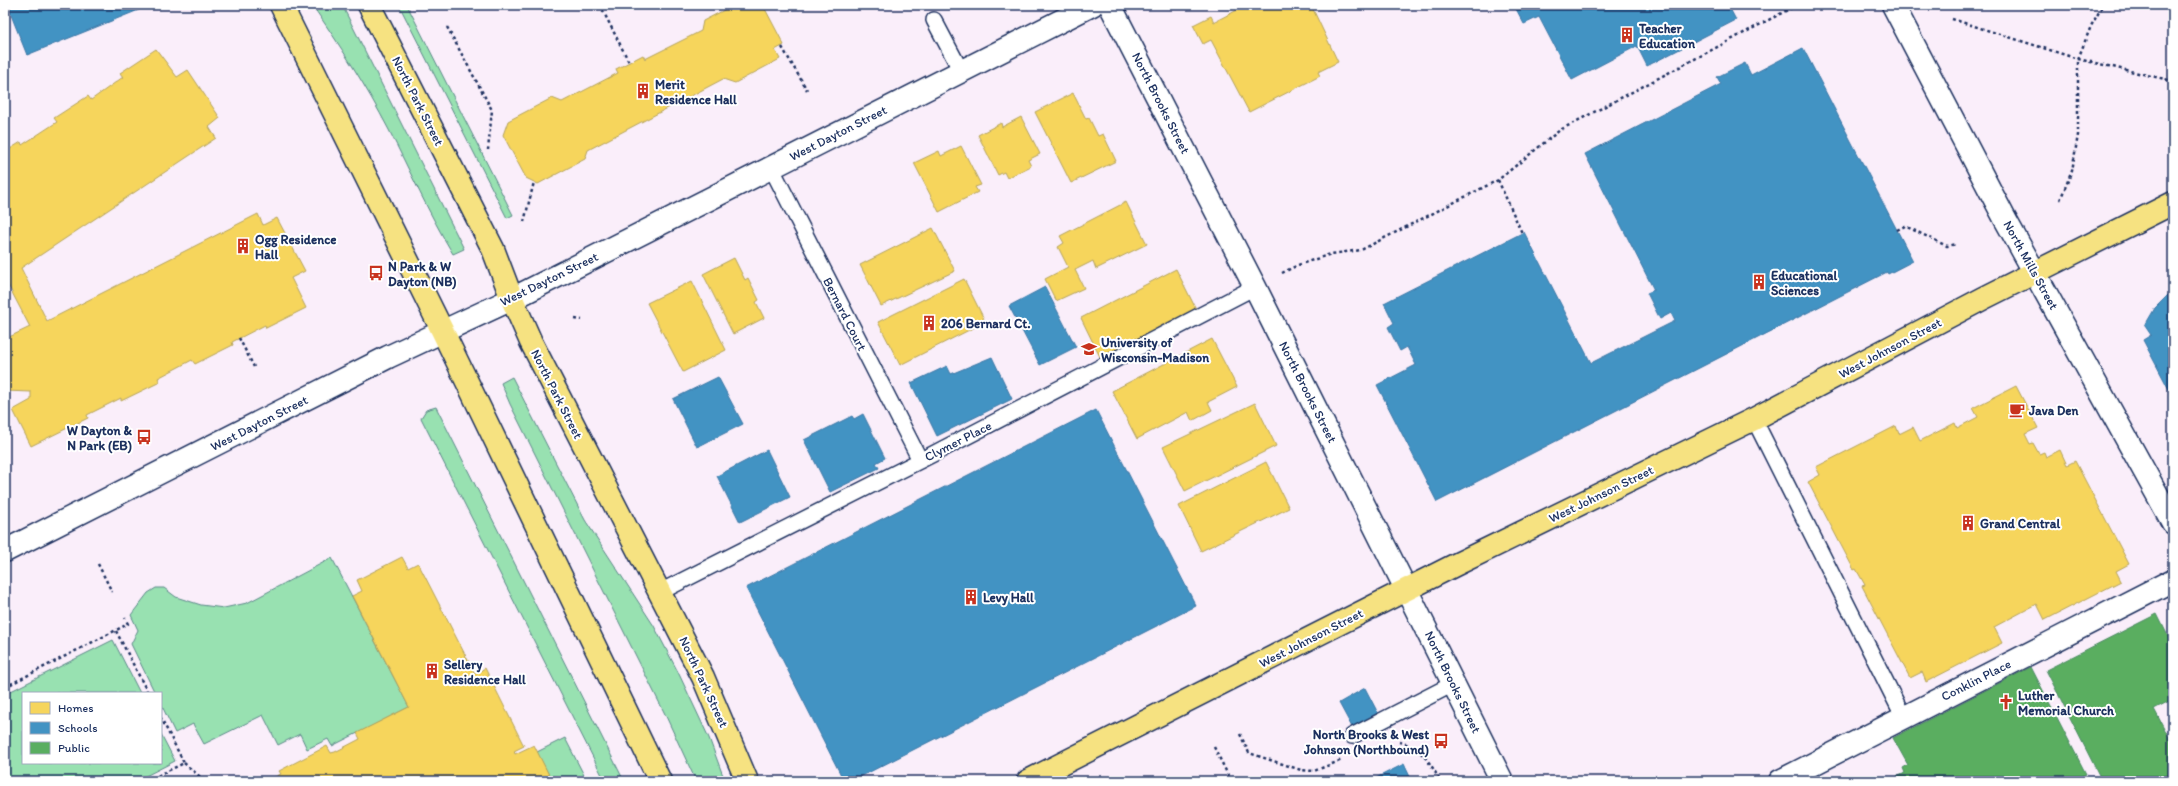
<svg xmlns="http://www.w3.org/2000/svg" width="2178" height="786" font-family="Itim,sans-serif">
<rect width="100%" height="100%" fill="#fff"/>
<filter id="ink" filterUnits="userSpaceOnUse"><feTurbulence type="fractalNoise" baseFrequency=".025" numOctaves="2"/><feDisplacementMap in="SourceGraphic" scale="8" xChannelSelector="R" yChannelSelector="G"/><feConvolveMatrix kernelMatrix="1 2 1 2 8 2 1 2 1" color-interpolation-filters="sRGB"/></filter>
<g filter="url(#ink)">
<path fill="#faeefa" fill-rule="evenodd" d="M5 5H2173V781H5ZM23 693H161V763H23Z"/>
<g fill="#98e1b1" stroke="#5a8888">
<path d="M312 5H342L464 249 453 254C429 214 410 171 389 130 366 86 340 45 312 5Z"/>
<polygon points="399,5 407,5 513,215 507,218"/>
<polygon points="512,377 585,520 654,626 678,672 709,738 725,781 696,781 664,712 510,404 501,383"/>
<polygon points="436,407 624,781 605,781 421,418 426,410"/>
<polygon points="332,558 409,707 332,746 328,739 307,749 300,734 278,745 263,715 204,744 193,724 175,733 161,704 161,693 155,693 131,644 138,630 131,615 148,593 156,588 164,588 176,597 201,605 224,608 247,603"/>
<polygon points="113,640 140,693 23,693 23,763 161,763 161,734 175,761 136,781 5,781 5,694"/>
<polygon points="565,738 587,781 552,781 537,752"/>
</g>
<g fill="#f6d55c" stroke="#b4a35d">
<polygon points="734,5 763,5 784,45 775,50 780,59 735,83 723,79 588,150 585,159 538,184 526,178 503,135 508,121 552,98 562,102 618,73 616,69 643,55 645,59 701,31 703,21"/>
<polygon points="1247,5 1311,5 1338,62 1318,72 1320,76 1249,112 1211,40 1203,44 1193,25 1211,16 1214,22"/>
<polygon points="156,49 177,77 188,70 220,118 209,127 216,138 21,268 47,321 258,214 263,225 277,218 305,271 291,278 306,308 266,328 265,325 232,342 233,345 195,364 192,360 158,378 160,382 121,401 121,398 87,415 88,418 31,446 13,410 31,400 31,392 5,391 5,339 30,327 5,279 5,152 21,142 22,145 57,122 54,118 88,96 91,100 123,77 120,73"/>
<polygon points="1073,93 1086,119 1089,118 1098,136 1103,134 1116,161 1071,183 1035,112"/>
<polygon points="1021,117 1040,154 1028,160 1031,166 1007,178 1004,172 998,175 978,135 1001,123 1002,127"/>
<polygon points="961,146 981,185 975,187 978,192 939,212 914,163 939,151 941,156"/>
<polygon points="1126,202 1147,244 1096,269 1093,261 1075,270 1084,288 1056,301 1045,279 1068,267 1058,247 1064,243 1060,236"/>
<polygon points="933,228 955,271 881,306 860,265"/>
<polygon points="734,258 745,280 748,278 759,300 756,302 764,318 733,334 703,274"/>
<polygon points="1176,269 1196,309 1157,328 1160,334 1103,363 1081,318"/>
<polygon points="964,279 984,319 980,322 981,324 900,365 878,322"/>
<polygon points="692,281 726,350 683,372 647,303"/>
<polygon points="1212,339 1237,387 1208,402 1212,410 1192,421 1188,412 1137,439 1112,391"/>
<polygon points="2016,386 2038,428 2025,434 2030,444 2033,443 2039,454 2044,452 2046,457 2060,450 2067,465 2075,461 2129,564 2116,571 2121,581 2045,620 2037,604 1994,627 2002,643 1926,682 1922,672 1910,678 1862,586 1865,585 1856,569 1854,570 1808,482 1820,475 1816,467 1896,426 1899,434 1913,427 1920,441 1955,423 1957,428 1978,417 1973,408"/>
<polygon points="1255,403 1276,446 1185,491 1163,447"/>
<polygon points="1266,462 1289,508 1201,551 1179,506"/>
<polygon points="402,557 408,568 418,563 475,674 485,668 524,746 514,751 515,754 534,745 552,781 272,781 271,779 281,774 279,771 327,746 331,753 335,752 360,739 357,733 409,707 352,596 362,591 357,580"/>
</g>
<g fill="#4393c3" stroke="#3775a5">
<polygon points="7,5 151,5 27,55"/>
<polygon points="1514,5 1728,5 1736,20 1647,66 1637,46 1572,80 1539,17 1524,24"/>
<polygon points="1803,48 1913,261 1888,274 1887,272 1437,502 1377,385 1416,365 1407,347 1400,351 1388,327 1394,323 1384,303 1524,232 1591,363 1675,321 1671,313 1660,319 1647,293 1654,290 1585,154 1721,84 1717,77 1745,63 1751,75"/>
<polygon points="1045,287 1076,347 1040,365 1009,306"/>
<polygon points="2173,290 2173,397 2143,340 2151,335 2145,326 2148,320 2155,308"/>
<polygon points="992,357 1012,399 937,436 911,383 947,366 951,374"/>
<polygon points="718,377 743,424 697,447 673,399"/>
<polygon points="1096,410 1196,606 852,781 844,781 746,588"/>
<polygon points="863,414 885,458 876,463 879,468 830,492 804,440 852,416 854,419"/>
<polygon points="767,450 790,497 740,522 717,476"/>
<polygon points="1365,688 1379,715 1353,729 1339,703"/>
<polygon points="1404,764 1412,781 1370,781"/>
</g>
<g fill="#5aae61" stroke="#478860">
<polygon points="2157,614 2173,646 2173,699 2154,709 2173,745 2173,781 2102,781 2046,670"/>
<polygon points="2031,667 2086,774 2073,781 1889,781 1905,773 1903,768 1908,765 1893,738"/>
</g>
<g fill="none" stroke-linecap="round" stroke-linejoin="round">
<defs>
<g id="service">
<polyline points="934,20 961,71"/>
<polyline points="771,167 920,460"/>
<polyline points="1754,419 1904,718"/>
<polyline points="660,592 933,454 1255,287"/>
<polyline points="1352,736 1453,684"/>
</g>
<g id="minor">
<polyline points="1110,5 1255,287 1502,781"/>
<polyline points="1780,781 2173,580"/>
</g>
<g id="tertiary">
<polyline points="1893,5 2005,219 2173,523"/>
<polyline points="5,551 388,357 512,299 1092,5"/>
</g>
<g id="primary">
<polyline points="281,5 442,330 660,781"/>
<polyline points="369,5 493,249 512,299 531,342 703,677 747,781"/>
<polyline points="1028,781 1455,565 1754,419 1984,298 2173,203"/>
</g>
</defs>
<use href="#service" stroke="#1b2f5e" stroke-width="18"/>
<use href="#minor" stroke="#1b2f5e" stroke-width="25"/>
<use href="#tertiary" stroke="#1b2f5e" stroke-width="25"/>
<use href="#primary" stroke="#1b2f5e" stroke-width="25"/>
<g stroke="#1b2f5e" stroke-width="2.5" stroke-dasharray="3 3" stroke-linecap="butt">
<polyline points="600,5 629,62"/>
<polyline points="1952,19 2078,59 2173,81"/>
<polyline points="447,27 492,110 488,150"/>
<polyline points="782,47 807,90"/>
<polyline points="1498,180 1522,233"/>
<polyline points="2060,200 2072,171 2078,135 2078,59 2091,26 2103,5"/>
<polyline points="524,222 534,182"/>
<polyline points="1897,230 1905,226 1947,246 1957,244"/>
<polyline points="1282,273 1298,265 1331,254 1361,250 1498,180 1560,130 1797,5"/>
<polyline points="575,319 582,320"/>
<polyline points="239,338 254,367"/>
<polyline points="98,564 112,592"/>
<polyline points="116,631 148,693"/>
<polyline points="5,687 128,624 125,618"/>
<polyline points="1240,734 1249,753 1301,770 1314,771 1342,760"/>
<path d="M1399 742C1421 747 1430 762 1440 781"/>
<polyline points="1214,747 1231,781"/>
<polyline points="184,763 205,781"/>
<polyline points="147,781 184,763 161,718"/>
</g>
<use href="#service" stroke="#fff" stroke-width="15"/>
<use href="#minor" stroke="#fff" stroke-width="22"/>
<use href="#tertiary" stroke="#fff" stroke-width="22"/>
<use href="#primary" stroke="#f6e281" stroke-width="22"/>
</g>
</g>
<defs>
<symbol id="building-bare" viewBox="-9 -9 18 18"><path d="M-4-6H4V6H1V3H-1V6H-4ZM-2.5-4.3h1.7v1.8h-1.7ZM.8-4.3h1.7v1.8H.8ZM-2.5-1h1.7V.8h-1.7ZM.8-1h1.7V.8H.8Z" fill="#c8321e" stroke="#fff" stroke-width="2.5" paint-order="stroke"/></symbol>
<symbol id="bus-bare" viewBox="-9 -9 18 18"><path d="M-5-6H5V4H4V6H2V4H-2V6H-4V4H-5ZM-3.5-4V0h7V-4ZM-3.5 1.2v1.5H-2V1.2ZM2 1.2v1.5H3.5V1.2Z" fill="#c8321e" stroke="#fff" stroke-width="2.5" paint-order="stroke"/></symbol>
<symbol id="university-bare" viewBox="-9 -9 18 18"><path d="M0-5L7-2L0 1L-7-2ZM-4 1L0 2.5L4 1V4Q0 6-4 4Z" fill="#c8321e" stroke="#fff" stroke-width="2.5" paint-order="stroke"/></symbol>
<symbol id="cafe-bare" viewBox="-9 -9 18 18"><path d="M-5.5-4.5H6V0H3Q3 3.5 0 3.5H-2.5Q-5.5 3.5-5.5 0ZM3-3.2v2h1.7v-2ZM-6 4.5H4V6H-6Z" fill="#c8321e" stroke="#fff" stroke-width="2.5" paint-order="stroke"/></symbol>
<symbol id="church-bare" viewBox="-9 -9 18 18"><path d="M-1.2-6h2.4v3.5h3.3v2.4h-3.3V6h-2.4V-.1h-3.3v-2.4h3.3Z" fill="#c8321e" stroke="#fff" stroke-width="2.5" paint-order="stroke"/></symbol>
</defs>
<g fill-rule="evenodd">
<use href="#building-bare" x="1616" y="24" width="22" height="22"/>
<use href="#building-bare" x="632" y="80" width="22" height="22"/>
<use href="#building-bare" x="232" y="235" width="22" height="22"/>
<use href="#bus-bare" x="365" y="262" width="22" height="22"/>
<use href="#building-bare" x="1748" y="271" width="22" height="22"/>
<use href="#building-bare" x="918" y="312" width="22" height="22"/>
<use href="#university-bare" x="1078" y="338" width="22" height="22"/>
<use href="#cafe-bare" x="2006" y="399" width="22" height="22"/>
<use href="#bus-bare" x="133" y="426" width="22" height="22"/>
<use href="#building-bare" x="1957" y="512" width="22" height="22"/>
<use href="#building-bare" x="960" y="586" width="22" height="22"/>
<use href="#building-bare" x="421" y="660" width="22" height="22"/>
<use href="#church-bare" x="1995" y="691" width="22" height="22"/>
<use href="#bus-bare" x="1430" y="730" width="22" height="22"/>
</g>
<g text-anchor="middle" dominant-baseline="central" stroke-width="4" stroke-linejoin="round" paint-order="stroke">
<g font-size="13" font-weight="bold" fill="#1b2f5e" stroke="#fff" text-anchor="start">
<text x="1639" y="28">Teacher<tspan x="1639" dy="15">Education</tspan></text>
<text x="655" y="84">Merit<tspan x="655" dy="15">Residence Hall</tspan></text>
<text x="255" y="239">Ogg Residence<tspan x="255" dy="15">Hall</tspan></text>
<text x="388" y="266">N Park &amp; W<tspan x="388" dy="15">Dayton (NB)</tspan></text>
<text x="1771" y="275">Educational<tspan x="1771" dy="15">Sciences</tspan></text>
<text x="941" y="323">206 Bernard Ct.</text>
<text x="1101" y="342">University of<tspan x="1101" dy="15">Wisconsin-Madison</tspan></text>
<text x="2029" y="410">Java Den</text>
<text x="132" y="430" text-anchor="end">W Dayton &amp;<tspan x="132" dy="15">N Park (EB)</tspan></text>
<text x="1980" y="523">Grand Central</text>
<text x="983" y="597">Levy Hall</text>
<text x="444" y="664">Sellery<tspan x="444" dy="15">Residence Hall</tspan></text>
<text x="2018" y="695">Luther<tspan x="2018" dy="15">Memorial Church</tspan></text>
<text x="1429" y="734" text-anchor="end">North Brooks &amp; West<tspan x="1429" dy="15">Johnson (Northbound)</tspan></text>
</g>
<g font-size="13" fill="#1b2f5e" stroke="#fff">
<text transform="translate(418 101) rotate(63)">North Park Street</text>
<text transform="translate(1161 103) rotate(63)">North Brooks Street</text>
<text transform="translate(838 133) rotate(-27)">West Dayton Street</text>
<text transform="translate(2031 265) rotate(61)">North Mills Street</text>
<text transform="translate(549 279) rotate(-26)">West Dayton Street</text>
<text transform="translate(845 314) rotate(63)">Bernard Court</text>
<text transform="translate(1890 348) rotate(-28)">West Johnson Street</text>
<text transform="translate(1308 392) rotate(63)">North Brooks Street</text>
<text transform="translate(557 394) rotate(63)">North Park Street</text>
<text transform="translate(259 423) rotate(-27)">West Dayton Street</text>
<text transform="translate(958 441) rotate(-27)">Clymer Place</text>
<text transform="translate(1601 494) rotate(-26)">West Johnson Street</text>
<text transform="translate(1311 638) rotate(-27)">West Johnson Street</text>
<text transform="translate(1976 680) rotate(-27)">Conklin Place</text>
<text transform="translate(704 682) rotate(65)">North Park Street</text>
<text transform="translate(1453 682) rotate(64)">North Brooks Street</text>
</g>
</g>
<rect width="2178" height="786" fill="none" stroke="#fff" stroke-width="20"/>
<rect x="10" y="10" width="2158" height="766" fill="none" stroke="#1b2f5e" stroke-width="1.5" filter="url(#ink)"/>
<rect x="22" y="692" width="140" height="72" fill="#ffffff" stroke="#a4acbf"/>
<rect x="30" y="702" width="20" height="12" fill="#f6d55c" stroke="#a4acbf"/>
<text x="58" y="712" font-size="12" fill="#1b2f5e">Homes</text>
<rect x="30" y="722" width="20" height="12" fill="#4393c3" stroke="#a4acbf"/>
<text x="58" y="732" font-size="12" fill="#1b2f5e">Schools</text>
<rect x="30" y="742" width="20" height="12" fill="#5aae61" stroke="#a4acbf"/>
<text x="58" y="752" font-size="12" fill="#1b2f5e">Public</text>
</svg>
